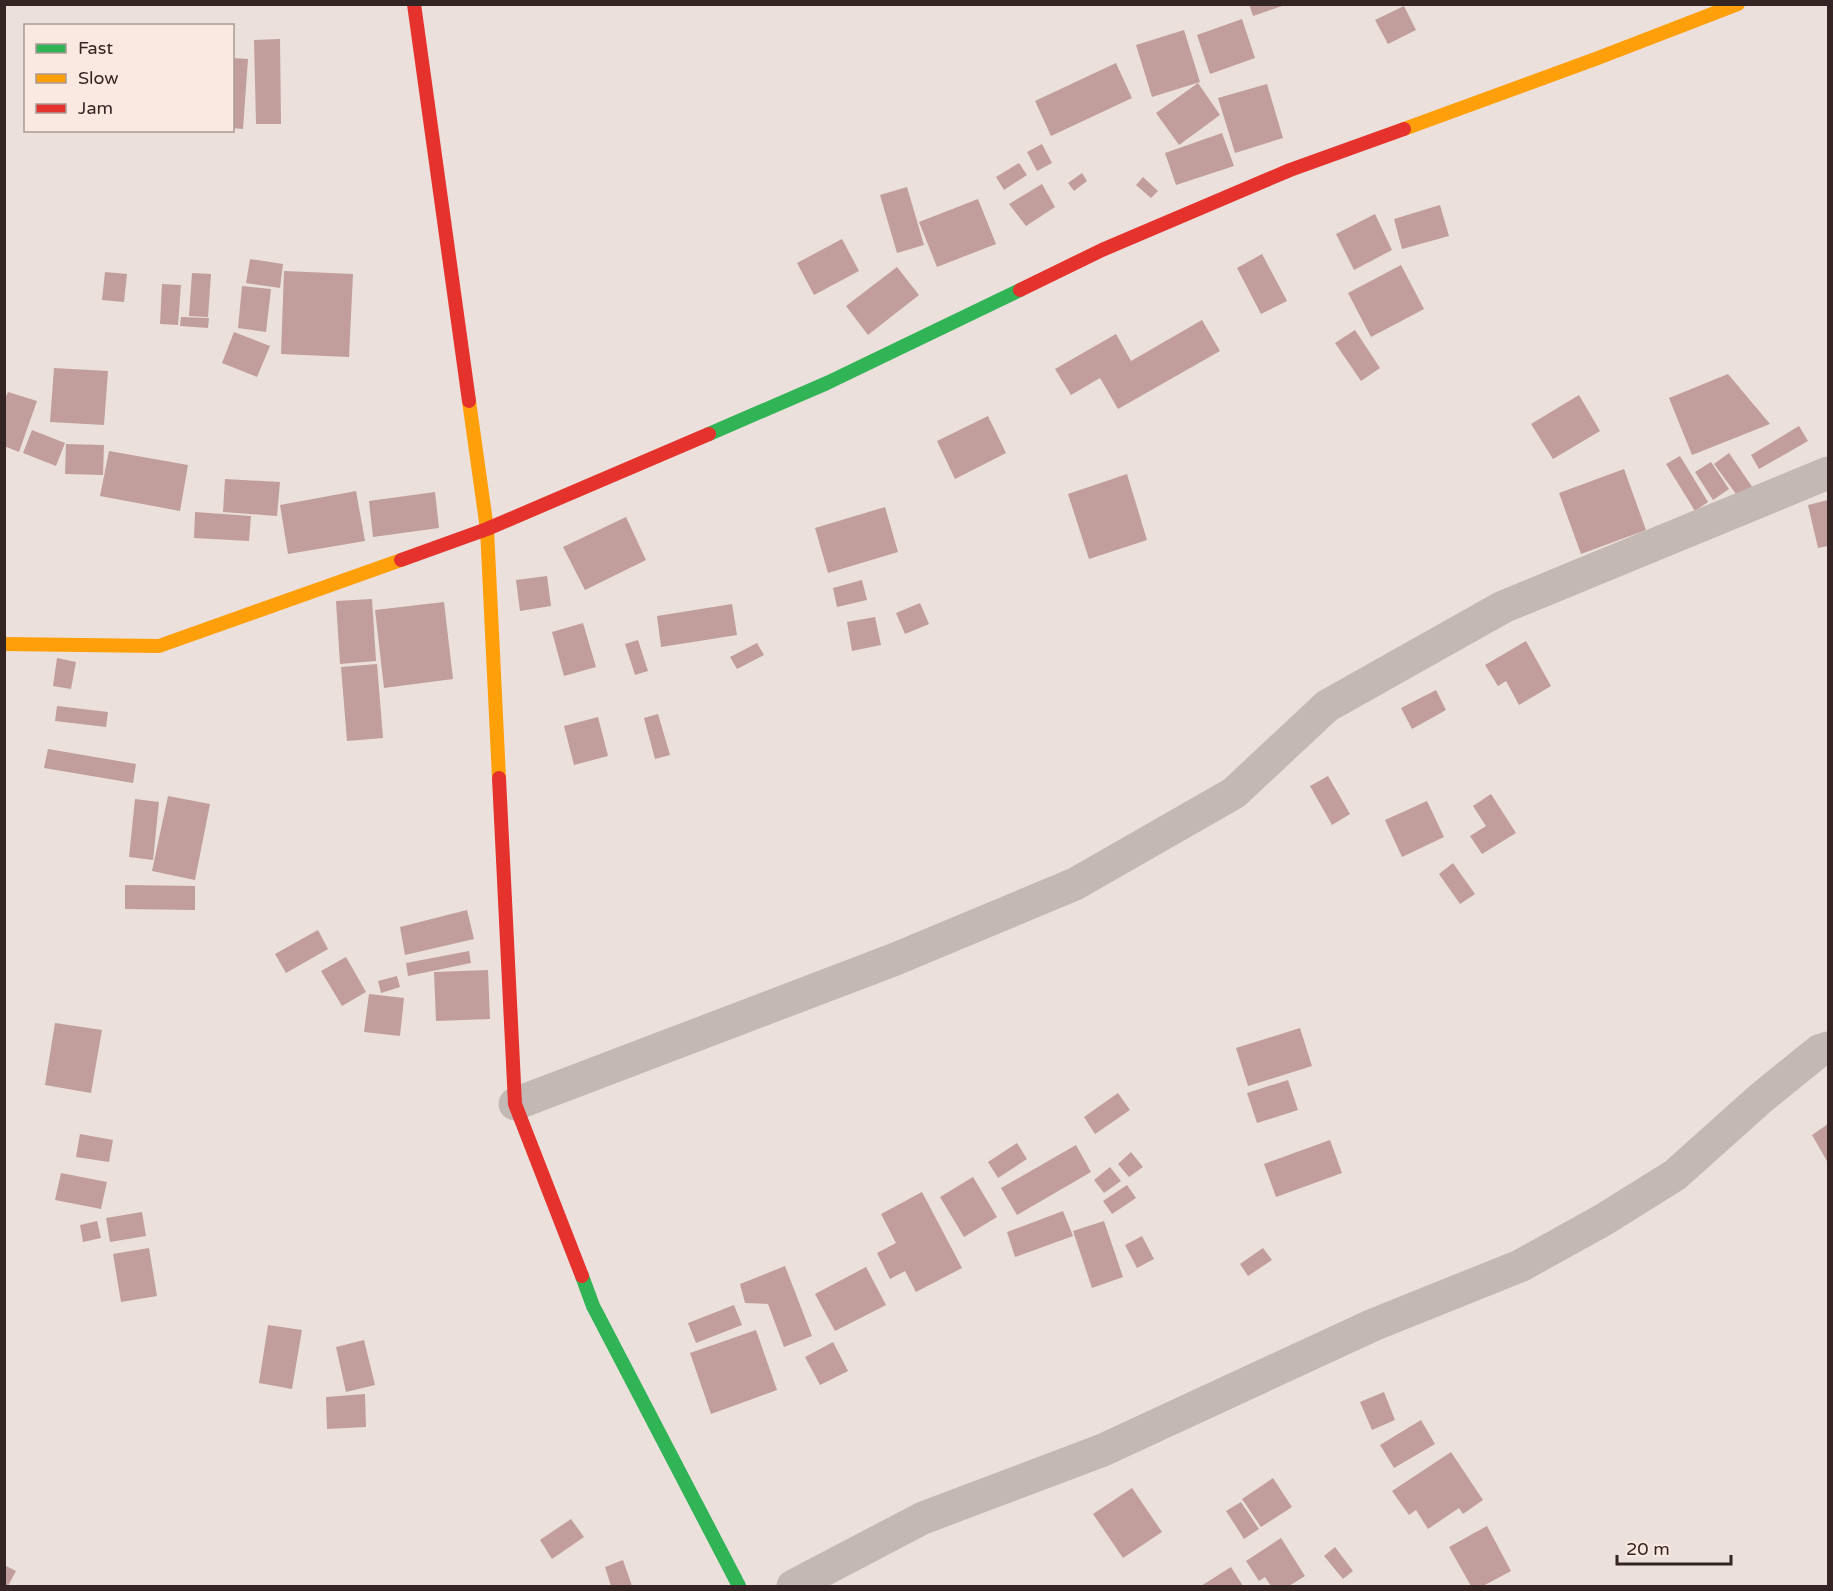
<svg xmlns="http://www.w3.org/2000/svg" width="1833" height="1591" font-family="'Varela Round',sans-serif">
<rect width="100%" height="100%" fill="#ebe0db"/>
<g fill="#c19e9b">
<polygon points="1249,4 1285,4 1285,5 1253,16"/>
<polygon points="1404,6 1416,30 1388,44 1375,20"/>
<polygon points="1242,19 1255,58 1210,74 1197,35"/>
<polygon points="1184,30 1200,82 1152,97 1136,45"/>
<polygon points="280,39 281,124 256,124 254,40"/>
<polygon points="232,58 248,59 243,129 232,128"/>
<polygon points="1116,63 1132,98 1051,136 1035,101"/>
<polygon points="1198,83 1220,115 1179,145 1156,113"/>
<polygon points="1267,84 1283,138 1235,153 1218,98"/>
<polygon points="1222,133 1234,166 1176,185 1165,153"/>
<polygon points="1042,144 1052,163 1037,171 1027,152"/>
<polygon points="1019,163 1027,175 1004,190 996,177"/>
<polygon points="1082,173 1087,181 1074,191 1068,183"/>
<polygon points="1143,177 1158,191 1151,198 1136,185"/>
<polygon points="1042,184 1055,207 1026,226 1009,204"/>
<polygon points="907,187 924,245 897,253 880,195"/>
<polygon points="978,199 996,244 937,267 919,222"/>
<polygon points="1440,205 1449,236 1402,249 1394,219"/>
<polygon points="1375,214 1392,250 1354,270 1336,234"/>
<polygon points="842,239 859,271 814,295 797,263"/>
<polygon points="1262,254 1287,301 1261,314 1237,268"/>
<polygon points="250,259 283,264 280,288 246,283"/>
<polygon points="1401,265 1424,309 1371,337 1348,293"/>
<polygon points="897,267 919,295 868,335 846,306"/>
<polygon points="284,271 353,274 349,357 281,354"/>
<polygon points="105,272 127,274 124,302 102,300"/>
<polygon points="192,273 211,274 208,317 189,316"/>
<polygon points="162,284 181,285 178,325 160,324"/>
<polygon points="242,286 271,289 266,332 238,328"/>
<polygon points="181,317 209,318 208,328 180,326"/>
<polygon points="1202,320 1220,351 1118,409 1100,378 1071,395 1055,369 1116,334 1131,361"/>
<polygon points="1355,330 1380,368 1361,381 1335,343"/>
<polygon points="234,332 270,346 257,377 222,363"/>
<polygon points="54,368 108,371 104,425 50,422"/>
<polygon points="1728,374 1770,424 1692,455 1669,398"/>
<polygon points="8,392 37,401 19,452 4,446 4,401"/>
<polygon points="1579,395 1600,431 1553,459 1531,424"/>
<polygon points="988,416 1006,453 955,479 937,441"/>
<polygon points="1799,426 1808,441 1759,469 1751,455"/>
<polygon points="32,430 65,443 56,466 23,453"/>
<polygon points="66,444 104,445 103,475 65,474"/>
<polygon points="109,451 188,465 180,511 100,496"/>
<polygon points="1729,453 1753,488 1739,498 1714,464"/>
<polygon points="1680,456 1708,502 1695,511 1666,464"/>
<polygon points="1711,462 1729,489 1713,500 1695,472"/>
<polygon points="1624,469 1646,530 1581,554 1559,493"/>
<polygon points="1127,474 1147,540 1089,559 1068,494"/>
<polygon points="225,479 280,482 277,516 223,512"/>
<polygon points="356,491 365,541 288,554 280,505"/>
<polygon points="435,492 439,528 373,537 369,501"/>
<polygon points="1828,500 1828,546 1818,548 1808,505"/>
<polygon points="885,507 898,552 828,573 815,528"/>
<polygon points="195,512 251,516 249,541 194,538"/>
<polygon points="626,517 646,560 585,590 563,547"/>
<polygon points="547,576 551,606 520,611 516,580"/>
<polygon points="862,580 867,600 837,607 833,588"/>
<polygon points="372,599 376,661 340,664 336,601"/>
<polygon points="444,602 453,679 384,688 375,610"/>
<polygon points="920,603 929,624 905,634 896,613"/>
<polygon points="732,604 737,635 661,647 657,616"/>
<polygon points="875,617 881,645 852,651 847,622"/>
<polygon points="583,623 596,667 564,676 552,632"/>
<polygon points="638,640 648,671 635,675 625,644"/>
<polygon points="1526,641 1551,686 1519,705 1506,681 1498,686 1485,665"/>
<polygon points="757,643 764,655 737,669 730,657"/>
<polygon points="57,658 76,662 71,689 53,686"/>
<polygon points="377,664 383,738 347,741 341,667"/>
<polygon points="1436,690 1446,710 1412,729 1401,708"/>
<polygon points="57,706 108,712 106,727 55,721"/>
<polygon points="658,714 670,755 655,759 644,718"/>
<polygon points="598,717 608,756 574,765 564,726"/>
<polygon points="48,749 136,764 133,783 44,768"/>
<polygon points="1328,776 1350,814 1332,825 1310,786"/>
<polygon points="1491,794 1516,833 1482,854 1470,836 1486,826 1473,806"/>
<polygon points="168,796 210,804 195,880 152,871"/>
<polygon points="135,799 159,802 153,860 129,857"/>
<polygon points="1427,801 1444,837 1402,857 1385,820"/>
<polygon points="1453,863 1475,894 1460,904 1439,874"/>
<polygon points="125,885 195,886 195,910 125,909"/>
<polygon points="467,910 474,939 405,955 400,927"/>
<polygon points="318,930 328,949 286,973 275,954"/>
<polygon points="469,951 471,963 408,976 406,963"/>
<polygon points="346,957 366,992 342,1006 321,971"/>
<polygon points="488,970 490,1019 436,1021 434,972"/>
<polygon points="397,976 400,987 381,993 378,981"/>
<polygon points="369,994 404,998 400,1036 364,1032"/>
<polygon points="55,1023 102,1030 91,1093 45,1085"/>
<polygon points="1300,1028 1312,1066 1248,1086 1236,1048"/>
<polygon points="1288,1080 1298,1110 1257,1123 1247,1093"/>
<polygon points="1118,1093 1130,1110 1095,1134 1084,1117"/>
<polygon points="1828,1124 1828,1163 1812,1135"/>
<polygon points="80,1134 113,1140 109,1162 76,1157"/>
<polygon points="1330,1140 1342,1173 1276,1197 1264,1164"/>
<polygon points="1017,1143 1027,1159 998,1178 988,1162"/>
<polygon points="1076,1145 1091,1172 1017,1215 1001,1188"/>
<polygon points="1131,1152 1143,1167 1129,1177 1118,1164"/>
<polygon points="1110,1167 1121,1181 1104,1193 1094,1180"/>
<polygon points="61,1173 107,1182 101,1209 55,1200"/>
<polygon points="973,1177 997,1217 964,1237 940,1197"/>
<polygon points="1127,1185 1136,1198 1112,1214 1103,1201"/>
<polygon points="922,1192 962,1268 916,1292 905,1271 890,1279 877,1253 896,1243 881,1214"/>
<polygon points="1063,1211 1073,1236 1015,1257 1007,1232"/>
<polygon points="142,1212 146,1236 110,1242 106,1218"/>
<polygon points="97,1221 101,1238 83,1242 80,1225"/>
<polygon points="1104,1221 1123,1277 1092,1288 1073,1231"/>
<polygon points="1142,1236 1154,1259 1137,1268 1125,1245"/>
<polygon points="149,1248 157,1296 121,1302 113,1254"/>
<polygon points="1263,1248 1272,1260 1248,1276 1240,1264"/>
<polygon points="785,1266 812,1336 784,1347 768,1304 745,1303 740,1284"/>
<polygon points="866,1267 886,1305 835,1331 815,1294"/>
<polygon points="734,1305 742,1325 696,1343 688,1323"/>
<polygon points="268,1325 302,1330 292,1389 259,1383"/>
<polygon points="756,1330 777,1390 711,1414 690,1353"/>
<polygon points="364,1340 375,1385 346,1392 336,1347"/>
<polygon points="833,1342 848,1371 820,1385 805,1357"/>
<polygon points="1384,1392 1395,1420 1372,1430 1360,1402"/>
<polygon points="365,1394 366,1427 327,1429 326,1397"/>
<polygon points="1421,1420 1435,1444 1394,1468 1380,1445"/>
<polygon points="1451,1452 1483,1500 1463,1514 1459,1508 1428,1529 1416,1510 1409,1515 1392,1491"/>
<polygon points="1273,1478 1292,1507 1261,1527 1242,1499"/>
<polygon points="1132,1488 1162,1532 1123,1558 1093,1514"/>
<polygon points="1241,1502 1259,1529 1244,1539 1226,1511"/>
<polygon points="571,1519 584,1537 552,1559 540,1540"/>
<polygon points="1487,1526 1511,1571 1483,1586 1471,1586 1449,1547"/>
<polygon points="1281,1538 1305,1576 1289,1586 1271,1586 1265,1577 1259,1581 1246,1561"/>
<polygon points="1335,1547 1353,1571 1343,1579 1324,1556"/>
<polygon points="623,1560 632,1586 611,1586 605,1567"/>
<polygon points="4,1565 16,1571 8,1586 4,1586"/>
<polygon points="1231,1567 1243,1586 1201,1586"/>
</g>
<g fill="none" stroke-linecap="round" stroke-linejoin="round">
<g stroke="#c4b8b5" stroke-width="33">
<polyline points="515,1104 893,960 1075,884 1234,793 1327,706 1503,607 1828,473"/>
<polyline points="793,1586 923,1518 1103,1450 1373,1325 1520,1266 1603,1220 1675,1175 1761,1098 1819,1051 1828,1048"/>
</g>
<g stroke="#30b455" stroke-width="14">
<polyline points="709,434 827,383 1020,290"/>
<polyline points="582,1276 593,1306 739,1586"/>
</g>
<g stroke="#ff9f0a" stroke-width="14">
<polyline points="1404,129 1598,58 1738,4"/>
<polyline points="469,401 487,529 499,778"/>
<polyline points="4,644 159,646 401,560"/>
</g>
<g stroke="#e5322d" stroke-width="14">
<polyline points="414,4 469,401"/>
<polyline points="1020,290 1102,250 1290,170 1404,129"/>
<polyline points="401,560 487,529 709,434"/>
<polyline points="499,778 515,1104 582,1276"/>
</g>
</g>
<rect width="1833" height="1591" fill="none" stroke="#342524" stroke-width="12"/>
<rect x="24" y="24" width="210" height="108" fill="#fae9e0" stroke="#ab9b95" stroke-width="1.5"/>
<rect x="36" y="44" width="30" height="9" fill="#30b455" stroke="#ab9b95" stroke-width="1.5"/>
<text x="78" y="54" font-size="18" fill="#342524">Fast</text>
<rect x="36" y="74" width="30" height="9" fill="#ff9f0a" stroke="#ab9b95" stroke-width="1.5"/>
<text x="78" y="84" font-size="18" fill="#342524">Slow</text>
<rect x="36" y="104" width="30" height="9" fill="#e5322d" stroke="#ab9b95" stroke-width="1.5"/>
<text x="78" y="114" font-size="18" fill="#342524">Jam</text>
<path d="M1617 1555v9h114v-9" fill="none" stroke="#342524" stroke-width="3"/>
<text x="1626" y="1555" font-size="18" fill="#342524" stroke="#fae9e0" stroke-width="4.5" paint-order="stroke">20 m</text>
</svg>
